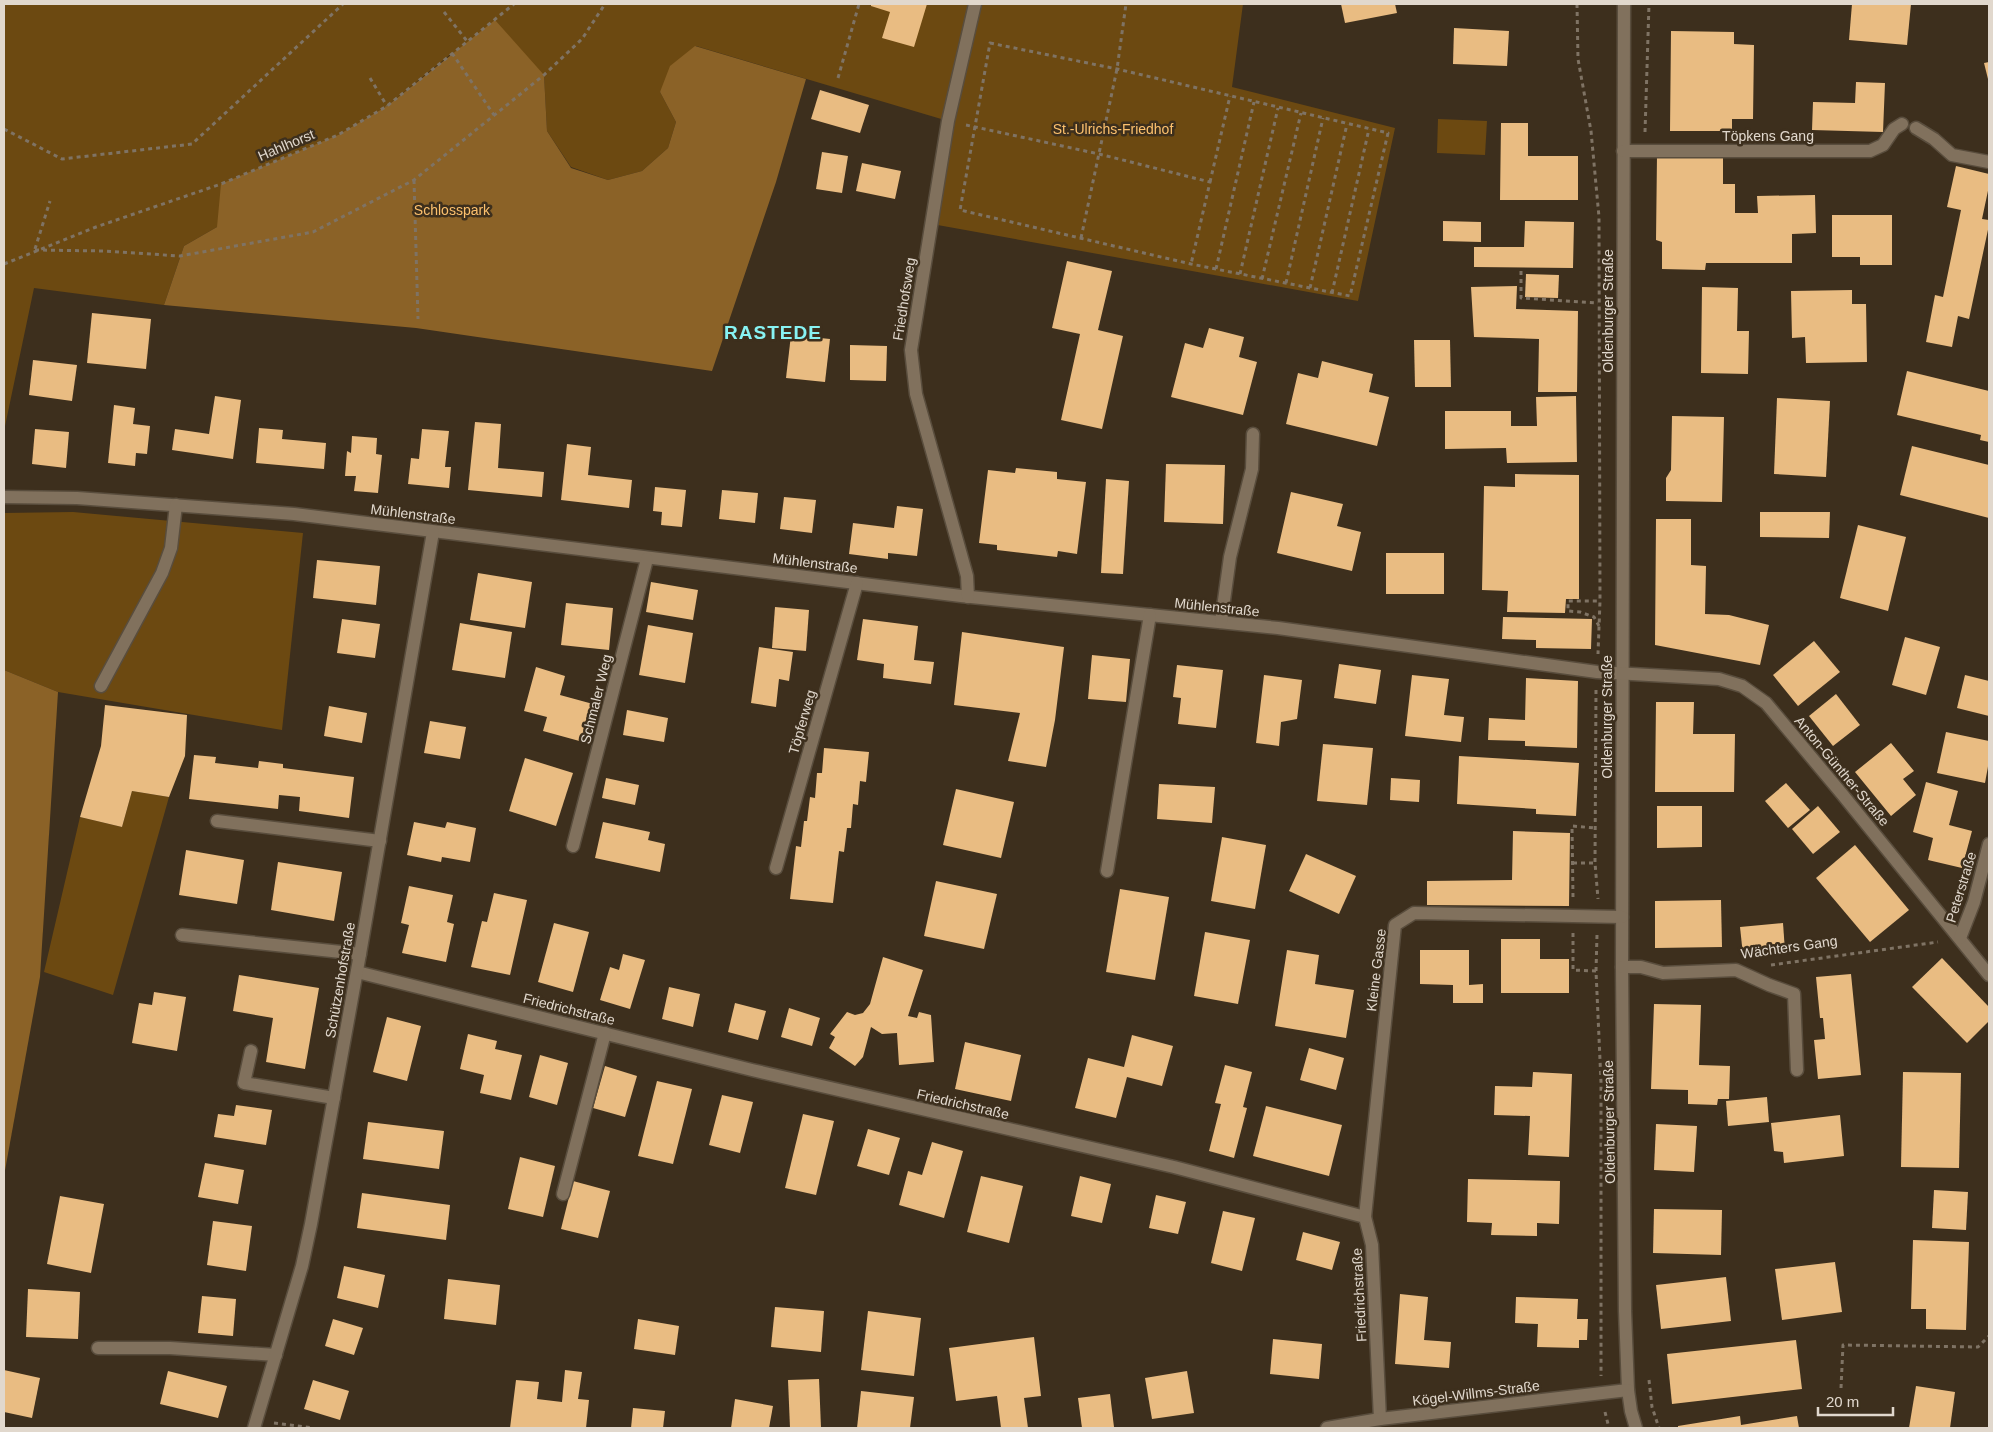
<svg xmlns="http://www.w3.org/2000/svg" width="1993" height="1432" font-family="Helvetica,sans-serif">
<rect width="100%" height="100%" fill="#3d2f1d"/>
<g fill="#6c4911">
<polygon points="4,4 1243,4 1232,87 1395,128 1358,301 932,224 948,121 696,46 660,92 676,122 668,148 642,171 608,180 571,167 547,131 544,75 452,53 387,106 338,135 217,227 184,246 164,305 34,288 4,431"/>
<polygon points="1438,119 1487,121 1485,155 1437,153"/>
<polygon points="73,512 303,533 282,730 58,692 4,670 4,513"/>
<polygon points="132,791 169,797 113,995 44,972 80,817 122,827"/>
</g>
<g fill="#8b6227">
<polygon points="495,20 544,75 547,131 571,168 608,180 642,171 668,148 676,122 660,92 670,66 695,46 806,79 776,182 712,371 416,328 164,305 184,246 217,227 221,184 338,135 387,106"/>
<polygon points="4,670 58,692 40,977 4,1176"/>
</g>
<g fill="#e9bc82">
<polygon points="871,4 927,4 914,47 882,38 890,12 871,6"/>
<polygon points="1341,4 1395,4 1397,13 1345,23"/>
<polygon points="1852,4 1911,4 1907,45 1849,40"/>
<polygon points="1454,28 1509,31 1507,66 1453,64"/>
<polygon points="1671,31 1734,32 1734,44 1754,45 1753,119 1732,119 1732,131 1670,131"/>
<polygon points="1989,62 1989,83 1984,63"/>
<polygon points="1856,82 1885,83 1883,132 1812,130 1813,102 1855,103"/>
<polygon points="820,90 869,105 860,133 811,119"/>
<polygon points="1501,123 1528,123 1528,156 1578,156 1578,200 1500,200"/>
<polygon points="822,152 848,156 842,193 816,189"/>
<polygon points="1657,155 1723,157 1723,184 1735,184 1735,213 1758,213 1757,196 1815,195 1816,233 1792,234 1792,263 1706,263 1705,270 1662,269 1662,242 1656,240"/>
<polygon points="862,163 901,171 895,199 856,191"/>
<polygon points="1956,166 1989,174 1989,186 1982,219 1989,220 1989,225 1969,319 1958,316 1952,347 1926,342 1935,295 1943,297 1961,210 1947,207"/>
<polygon points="1832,215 1892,215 1892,265 1860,265 1860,257 1832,257"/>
<polygon points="1443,221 1481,222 1481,242 1443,241"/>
<polygon points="1525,221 1574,222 1573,268 1474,267 1474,247 1524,247"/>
<polygon points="1067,261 1112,271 1098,330 1123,336 1102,429 1061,420 1080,334 1052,328"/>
<polygon points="1526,274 1559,275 1558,298 1525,297"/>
<polygon points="1517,286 1516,309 1578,311 1577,392 1538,392 1539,339 1474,337 1471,287"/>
<polygon points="1702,287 1738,288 1737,331 1749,331 1748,374 1701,373"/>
<polygon points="1852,290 1852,304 1866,304 1867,362 1806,363 1805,337 1792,338 1791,291"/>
<polygon points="92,313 151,319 146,369 87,363"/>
<polygon points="1209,328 1244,337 1239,357 1257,362 1243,415 1171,397 1185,343 1203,348"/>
<polygon points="791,335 830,339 825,382 786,378"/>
<polygon points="1414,340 1450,340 1451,387 1415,387"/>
<polygon points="850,345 887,346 886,381 850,380"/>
<polygon points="33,360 77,365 72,401 29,395"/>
<polygon points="1322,361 1373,374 1369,392 1389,397 1377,446 1286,424 1298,373 1318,378"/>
<polygon points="1907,371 1989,391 1989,442 1980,440 1981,435 1897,415"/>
<polygon points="215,396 241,400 233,459 172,450 175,429 209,434"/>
<polygon points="1576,396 1577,462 1507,463 1506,448 1445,449 1445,411 1511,411 1511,426 1537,426 1536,397"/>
<polygon points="1777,398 1830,401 1826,477 1774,474"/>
<polygon points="114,405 135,408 133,424 150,426 147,454 136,453 135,466 108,463"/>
<polygon points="1672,416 1724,417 1722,502 1666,501 1666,478 1671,470"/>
<polygon points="475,422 501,424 498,468 544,472 542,497 468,490"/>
<polygon points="259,428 283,430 282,439 326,443 324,469 256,463"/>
<polygon points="35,429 69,432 66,468 32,464"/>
<polygon points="422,429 449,431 445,467 451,467 449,488 408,484 411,458 419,459"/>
<polygon points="352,436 377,438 376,454 382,455 378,493 354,491 356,476 345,476 347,451 351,453"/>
<polygon points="567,444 591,447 588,475 632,480 629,508 561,500"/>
<polygon points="1912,446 1989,465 1989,518 1900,495"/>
<polygon points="1166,464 1225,465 1223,524 1164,522"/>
<polygon points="1016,468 1057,472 1057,479 1086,482 1077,554 1058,551 1057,557 997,550 997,545 979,543 988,470 1015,473"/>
<polygon points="1515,474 1579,475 1579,599 1566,599 1565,613 1507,612 1508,591 1482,590 1484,486 1515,487"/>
<polygon points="1106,479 1129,481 1123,574 1101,573"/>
<polygon points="655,487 686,490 682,527 661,525 662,512 653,511"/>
<polygon points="722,490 758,493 755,523 719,519"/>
<polygon points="1291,492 1343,504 1337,526 1361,532 1352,571 1277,553"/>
<polygon points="784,497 816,500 812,533 780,529"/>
<polygon points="897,506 923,509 917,556 888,553 888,559 849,554 853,523 894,528"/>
<polygon points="1760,512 1830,512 1829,538 1760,537"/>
<polygon points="1656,519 1691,519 1691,565 1706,566 1705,614 1729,615 1769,625 1760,665 1655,645"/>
<polygon points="1858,525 1906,537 1888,611 1840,598"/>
<rect x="1386" y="553" width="58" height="41"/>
<polygon points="317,560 380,566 376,605 313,598"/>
<polygon points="478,573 532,582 525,628 470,620"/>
<polygon points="651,582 698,590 693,620 646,612"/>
<polygon points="566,603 613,608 609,650 561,645"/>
<polygon points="775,607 809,610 806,651 772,648"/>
<polygon points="1503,617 1592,619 1591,649 1536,648 1536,640 1502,639"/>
<polygon points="342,619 380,624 375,658 337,653"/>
<polygon points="863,619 918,626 914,660 934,662 931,684 883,678 884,664 857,660"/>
<polygon points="460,623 512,632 505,678 452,670"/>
<polygon points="648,625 693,633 685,683 639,675"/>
<polygon points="962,632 1064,647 1055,720 1046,767 1008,761 1020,713 954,705"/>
<polygon points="1905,637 1940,647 1926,695 1892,685"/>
<polygon points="1814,641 1840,672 1798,706 1773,675"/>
<polygon points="759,647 793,652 789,681 779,679 776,707 751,703"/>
<polygon points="1092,655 1130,659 1126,702 1088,699"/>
<polygon points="1339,664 1381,670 1376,704 1334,698"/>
<polygon points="1177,665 1223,670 1216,728 1178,724 1181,698 1173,697"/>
<polygon points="536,667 565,676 560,695 593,704 583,742 543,731 547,717 524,711"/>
<polygon points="1264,675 1302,680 1297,719 1281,722 1279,746 1256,743"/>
<polygon points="1412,675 1449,679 1444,715 1464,717 1461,742 1405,736"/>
<polygon points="1965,675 1989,681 1989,716 1957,708"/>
<polygon points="1526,678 1578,681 1577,748 1525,746 1525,741 1488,740 1489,718 1525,720"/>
<polygon points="1836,694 1860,725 1833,746 1809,716"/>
<polygon points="1656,702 1694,702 1693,734 1735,734 1734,792 1655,792"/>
<polygon points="105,705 187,715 185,756 169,797 132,791 122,827 80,817 101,746"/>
<polygon points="329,706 367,713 362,743 324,736"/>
<polygon points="627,710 668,718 664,742 623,735"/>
<polygon points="430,721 466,727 460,759 424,753"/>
<polygon points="1946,732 1989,741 1989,761 1985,783 1937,773"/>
<polygon points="1891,743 1914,771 1903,779 1916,795 1891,816 1855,772"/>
<polygon points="1323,744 1373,748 1367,805 1317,801"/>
<polygon points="824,748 869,752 866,782 860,781 858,805 853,804 851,828 847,828 844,852 839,851 833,903 790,899 796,846 801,847 804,821 807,821 810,797 815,798 817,773 822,773"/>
<polygon points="194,755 216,757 215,763 258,768 259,761 283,764 283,768 354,777 349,818 299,811 300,797 279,795 278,809 189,799"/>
<polygon points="1459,756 1579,763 1576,816 1536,814 1536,809 1457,804"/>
<polygon points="525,758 573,773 556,826 509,811"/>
<polygon points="606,778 639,785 635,805 602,798"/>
<polygon points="1391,778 1420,780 1419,802 1390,800"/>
<polygon points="1926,782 1958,791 1949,825 1972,831 1962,868 1928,860 1933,838 1913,832"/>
<polygon points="1786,783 1810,810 1788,828 1765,801"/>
<polygon points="1159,784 1215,787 1212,823 1157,819"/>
<polygon points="956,789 1014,802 1001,858 943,845"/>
<polygon points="1657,806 1702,806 1702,847 1657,848"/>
<polygon points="1818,806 1840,832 1813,854 1792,829"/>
<polygon points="414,822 445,828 447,822 476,828 470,862 442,857 441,862 407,855"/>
<polygon points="603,822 650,832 648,840 665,844 660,872 595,858"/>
<polygon points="1513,831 1570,833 1569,906 1427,905 1427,881 1512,880"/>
<polygon points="1222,837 1266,845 1255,909 1211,901"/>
<polygon points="1855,845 1909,910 1870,942 1816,878"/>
<polygon points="186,850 244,860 237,904 179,895"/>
<polygon points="1306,854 1356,876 1339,914 1289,891"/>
<polygon points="278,862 342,872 334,921 271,910"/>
<polygon points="936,881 997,894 984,949 924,936"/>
<polygon points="409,886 453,895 447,922 454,924 446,962 402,953 409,925 401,923"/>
<polygon points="1120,889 1169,897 1155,980 1106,972"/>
<polygon points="494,893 527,900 510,975 471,967 482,921 487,922"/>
<polygon points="1721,900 1722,947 1655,948 1655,901"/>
<polygon points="554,923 589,932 573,992 538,982"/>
<polygon points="1783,923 1785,951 1743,955 1740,927"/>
<polygon points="1205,932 1250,940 1238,1004 1194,996"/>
<polygon points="1501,939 1540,939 1540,959 1569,959 1569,993 1501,993"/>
<polygon points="1287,950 1319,955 1315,984 1354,990 1346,1038 1275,1026"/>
<polygon points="1420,950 1469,950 1469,985 1483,984 1483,1003 1453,1003 1453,985 1420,984"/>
<polygon points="623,954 645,960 630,1009 600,1000 610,967 619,970"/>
<polygon points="883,957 923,970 908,1016 917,1018 919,1012 931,1015 934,1062 899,1065 897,1033 882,1034 871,1027 863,1057 855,1066 829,1048 835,1037 830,1034 847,1012 855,1015 863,1013 870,1004"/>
<polygon points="1942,958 1989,1007 1989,1021 1967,1043 1912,987"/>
<polygon points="1851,974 1861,1075 1818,1079 1814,1040 1825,1039 1823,1018 1820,1018 1816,977"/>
<polygon points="239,975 319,988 305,1069 266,1062 273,1018 233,1011"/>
<polygon points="669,987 700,994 693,1027 662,1019"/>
<polygon points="154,992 186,997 177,1051 132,1043 139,1003 152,1005"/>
<polygon points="735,1003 766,1011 758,1040 728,1032"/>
<polygon points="1654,1004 1701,1005 1699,1065 1730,1066 1729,1099 1718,1099 1717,1105 1688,1104 1688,1090 1651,1089"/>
<polygon points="789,1008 820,1018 812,1046 781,1037"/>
<polygon points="387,1017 421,1026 407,1081 373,1072"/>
<polygon points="468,1034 497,1041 495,1049 522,1055 511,1100 480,1093 484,1075 460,1069"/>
<polygon points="1132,1035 1173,1046 1162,1086 1127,1077 1116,1118 1075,1108 1088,1058 1124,1067"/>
<polygon points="965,1042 1021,1055 1011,1101 955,1089"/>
<polygon points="1309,1048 1344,1058 1336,1090 1300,1080"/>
<polygon points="540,1055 568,1063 557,1105 529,1097"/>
<polygon points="1225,1065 1252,1072 1243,1107 1247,1108 1234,1158 1209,1151 1221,1104 1215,1103"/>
<polygon points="605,1066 637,1076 625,1117 593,1108"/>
<polygon points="1533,1072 1572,1074 1569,1157 1528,1155 1530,1116 1494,1115 1495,1086 1532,1087"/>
<polygon points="1903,1072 1961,1073 1959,1168 1901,1167"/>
<polygon points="657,1081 692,1089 673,1164 638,1156"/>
<polygon points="722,1095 753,1102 740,1153 709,1145"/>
<polygon points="1767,1097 1769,1122 1728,1126 1726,1101"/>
<polygon points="236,1105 272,1110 266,1145 214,1137 218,1114 234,1116"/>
<polygon points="1266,1106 1342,1125 1329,1176 1253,1156"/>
<polygon points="803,1114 834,1121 816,1195 785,1188"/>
<polygon points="1840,1115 1844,1156 1784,1163 1783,1152 1774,1151 1771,1123"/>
<polygon points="368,1122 444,1131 439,1169 363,1159"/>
<polygon points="1656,1124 1697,1126 1694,1172 1654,1170"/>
<polygon points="868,1129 900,1138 889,1175 857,1166"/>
<polygon points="932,1142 963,1151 944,1218 899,1205 908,1171 922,1175"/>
<polygon points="520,1157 555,1166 543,1217 508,1209"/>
<polygon points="205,1163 244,1170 238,1204 198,1197"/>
<polygon points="981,1176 1023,1186 1009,1243 967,1232"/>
<polygon points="1080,1176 1111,1184 1102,1223 1071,1216"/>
<polygon points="1468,1179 1560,1181 1559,1224 1537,1223 1537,1236 1491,1235 1492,1223 1467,1222"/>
<polygon points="573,1181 610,1191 598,1238 561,1229"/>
<polygon points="1934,1190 1968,1192 1966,1230 1932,1228"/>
<polygon points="362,1193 450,1205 446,1240 357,1228"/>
<polygon points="1156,1195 1186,1202 1178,1234 1149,1228"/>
<polygon points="60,1196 104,1204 91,1273 47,1264"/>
<polygon points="1654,1209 1722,1210 1721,1255 1653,1253"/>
<polygon points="1223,1211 1255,1218 1242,1271 1211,1263"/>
<polygon points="213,1221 252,1226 246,1271 207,1265"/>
<polygon points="1303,1232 1340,1242 1332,1270 1296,1260"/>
<polygon points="1913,1240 1969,1242 1966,1330 1926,1329 1926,1309 1911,1309"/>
<polygon points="1835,1262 1842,1312 1782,1320 1775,1269"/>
<polygon points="344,1266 385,1275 378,1308 337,1298"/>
<polygon points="1726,1277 1731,1321 1661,1329 1656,1285"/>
<polygon points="448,1279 500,1285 496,1325 444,1319"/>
<polygon points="28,1289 80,1292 78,1339 26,1337"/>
<polygon points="1400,1294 1428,1297 1424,1340 1451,1342 1449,1368 1395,1364"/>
<polygon points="202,1296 236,1299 233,1336 198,1333"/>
<polygon points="1516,1297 1578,1299 1577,1319 1588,1319 1587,1340 1579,1340 1579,1348 1537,1347 1538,1324 1515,1323"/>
<polygon points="775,1307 824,1311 821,1352 771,1347"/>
<polygon points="868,1311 921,1318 914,1376 861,1370"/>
<polygon points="333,1319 363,1328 354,1355 325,1346"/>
<polygon points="638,1319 679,1326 675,1355 634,1349"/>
<polygon points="1034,1337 1041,1396 1024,1398 1028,1428 1001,1428 997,1396 956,1401 949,1348"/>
<polygon points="1273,1339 1322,1344 1319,1379 1270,1374"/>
<polygon points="1796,1340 1802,1389 1672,1404 1667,1354"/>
<polygon points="4,1370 40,1378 32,1418 4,1412"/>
<polygon points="565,1370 582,1372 578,1399 589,1400 586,1428 510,1428 516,1380 539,1382 537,1399 562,1402"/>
<polygon points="168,1371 227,1386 218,1418 160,1404"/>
<polygon points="1187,1371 1194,1413 1152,1419 1145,1378"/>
<polygon points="819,1379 821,1428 790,1428 788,1380"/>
<polygon points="313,1380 349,1391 340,1420 304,1409"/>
<polygon points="1916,1386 1955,1392 1950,1428 1909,1428"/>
<polygon points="861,1391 914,1397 910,1428 857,1428"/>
<polygon points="1110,1394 1114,1427 1082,1428 1078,1398"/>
<polygon points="735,1399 773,1406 769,1428 731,1428"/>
<polygon points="633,1408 665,1411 663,1428 631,1428"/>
<polygon points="1740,1416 1741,1425 1797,1416 1799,1428 1678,1428 1678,1426"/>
</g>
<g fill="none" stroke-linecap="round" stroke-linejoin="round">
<defs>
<g id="minor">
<polyline points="1624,4 1622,967 1625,1311 1628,1390 1631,1411 1636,1428"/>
<polyline points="1916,128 1934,139 1952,155 1989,162"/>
<polyline points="1623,151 1870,151 1883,145 1894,129 1902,124"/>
<polyline points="4,497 77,498 294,514 961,596 1278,628 1597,672 1719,679 1742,686 1766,703 1842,794 1989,975"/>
<polyline points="968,597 967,576 916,394 911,350 948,121 975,4"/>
<polyline points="1221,622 1230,557 1252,469 1253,434"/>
<polyline points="101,686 162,573 171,548 176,505"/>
<polyline points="217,821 380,841"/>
<polyline points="573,846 647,559"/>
<polyline points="776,868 857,583"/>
<polyline points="1107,871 1150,615"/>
<polyline points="182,935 360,954"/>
<polyline points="1960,938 1974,902 1989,844"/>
<polyline points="1622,967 1641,967 1663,973 1736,970 1769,985 1794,994 1797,1070"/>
<polyline points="357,972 752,1070 1174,1167 1365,1217 1372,1245 1380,1419"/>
<polyline points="251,1051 244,1083 334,1098"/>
<polyline points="563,1194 605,1033"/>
<polyline points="1365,1217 1395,925 1414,913 1622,917"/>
<polyline points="98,1348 170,1348 276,1355"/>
<polyline points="254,1428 302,1266 311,1224 360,954 433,532"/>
<polyline points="1327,1428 1380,1419 1628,1390"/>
</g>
</defs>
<use href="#minor" stroke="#594d3d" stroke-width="15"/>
<g stroke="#7f7364" stroke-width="3" stroke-dasharray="4 4" stroke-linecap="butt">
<polyline points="1577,4 1578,59 1591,131 1599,217 1600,601 1598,654"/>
<polyline points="444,12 467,41"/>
<polygon points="990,43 1117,69 1388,133 1350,296 1191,264 960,210"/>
<polyline points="452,53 494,115"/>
<polyline points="370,78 387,106"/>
<polyline points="838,78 859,4"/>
<polyline points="966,125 1099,154 1210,182 1191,264"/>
<polyline points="4,129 62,159 192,144 343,4"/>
<polyline points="1645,132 1649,4"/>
<polyline points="414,180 418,319"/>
<polyline points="1210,182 1230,96"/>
<polyline points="1081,238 1117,69 1126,4"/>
<polyline points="35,249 50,201"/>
<polyline points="35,250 104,251 180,256 313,232 414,180 544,75 582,39 605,4"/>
<polyline points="4,264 96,227 221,184 338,135 387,106 514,4"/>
<polyline points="1216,269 1254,102"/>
<polyline points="1521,271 1521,298 1598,303"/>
<polyline points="1240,274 1278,108"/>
<polyline points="1262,279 1301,113"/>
<polyline points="1286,283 1323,118"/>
<polyline points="1310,288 1347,124"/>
<polyline points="1332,293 1369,129"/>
<polyline points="1599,626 1594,617 1580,612 1568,611 1568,601 1600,601"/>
<polyline points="1596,690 1595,863 1598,899"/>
<polyline points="1573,863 1595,863"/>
<polyline points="1573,897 1572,826 1595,828"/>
<polyline points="1573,933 1573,970 1596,971"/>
<polyline points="1597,935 1596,971 1601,1082 1601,1376"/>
<polyline points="1771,965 1938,942"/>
<polyline points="1649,1380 1652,1407 1659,1428"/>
<polyline points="1841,1388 1843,1345 1978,1347 1989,1336"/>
<polyline points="1605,1412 1609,1428"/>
<polyline points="274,1423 313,1428"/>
</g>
<use href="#minor" stroke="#81715d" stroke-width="12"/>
</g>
<g text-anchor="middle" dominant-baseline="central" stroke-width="5" stroke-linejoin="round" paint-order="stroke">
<g font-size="14" fill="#fdc16e" stroke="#3d2f1d">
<text x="1113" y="129">St.-Ulrichs-Friedhof</text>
<text x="452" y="210">Schlosspark</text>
</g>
<g font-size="14" fill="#e1d8cd" stroke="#3d2f1d">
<text x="1768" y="136">Töpkens Gang</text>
<text transform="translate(286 145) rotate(-23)">Hahlhorst</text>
<text transform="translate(904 299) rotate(-81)">Friedhofsweg</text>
<text transform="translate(1608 311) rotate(-90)">Oldenburger Straße</text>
<text transform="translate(413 514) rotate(7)">Mühlenstraße</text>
<text transform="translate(815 563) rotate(7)">Mühlenstraße</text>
<text transform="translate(1217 607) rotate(6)">Mühlenstraße</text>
<text transform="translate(596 699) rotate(-76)">Schmaler Weg</text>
<text transform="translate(1607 717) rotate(-90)">Oldenburger Straße</text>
<text transform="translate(802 722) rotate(-74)">Töpferweg</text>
<text transform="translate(1842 771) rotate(50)">Anton-Günther-Straße</text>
<text transform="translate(1961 887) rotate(-73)">Peterstraße</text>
<text transform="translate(1789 947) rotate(-8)">Wächters Gang</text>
<text transform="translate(1376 970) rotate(-83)">Kleine Gasse</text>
<text transform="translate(340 980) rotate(-80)">Schützenhofstraße</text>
<text transform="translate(569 1009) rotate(14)">Friedrichstraße</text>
<text transform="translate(963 1104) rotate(13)">Friedrichstraße</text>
<text transform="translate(1609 1122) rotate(-91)">Oldenburger Straße</text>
<text transform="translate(1359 1295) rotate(-93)">Friedrichstraße</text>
<text transform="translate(1476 1393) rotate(-7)">Kögel-Willms-Straße</text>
</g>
<g font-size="19" font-weight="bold" letter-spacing="1" fill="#87f3f3" stroke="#3d2f1d">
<text x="773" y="332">RASTEDE</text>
</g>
</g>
<rect width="1993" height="1432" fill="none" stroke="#e1d8cd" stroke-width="10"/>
<path d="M1818 1407v8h75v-8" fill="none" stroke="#e1d8cd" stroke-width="2.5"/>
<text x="1826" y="1407" font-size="15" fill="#e1d8cd" stroke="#3d2f1d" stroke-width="4" paint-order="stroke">20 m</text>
</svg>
